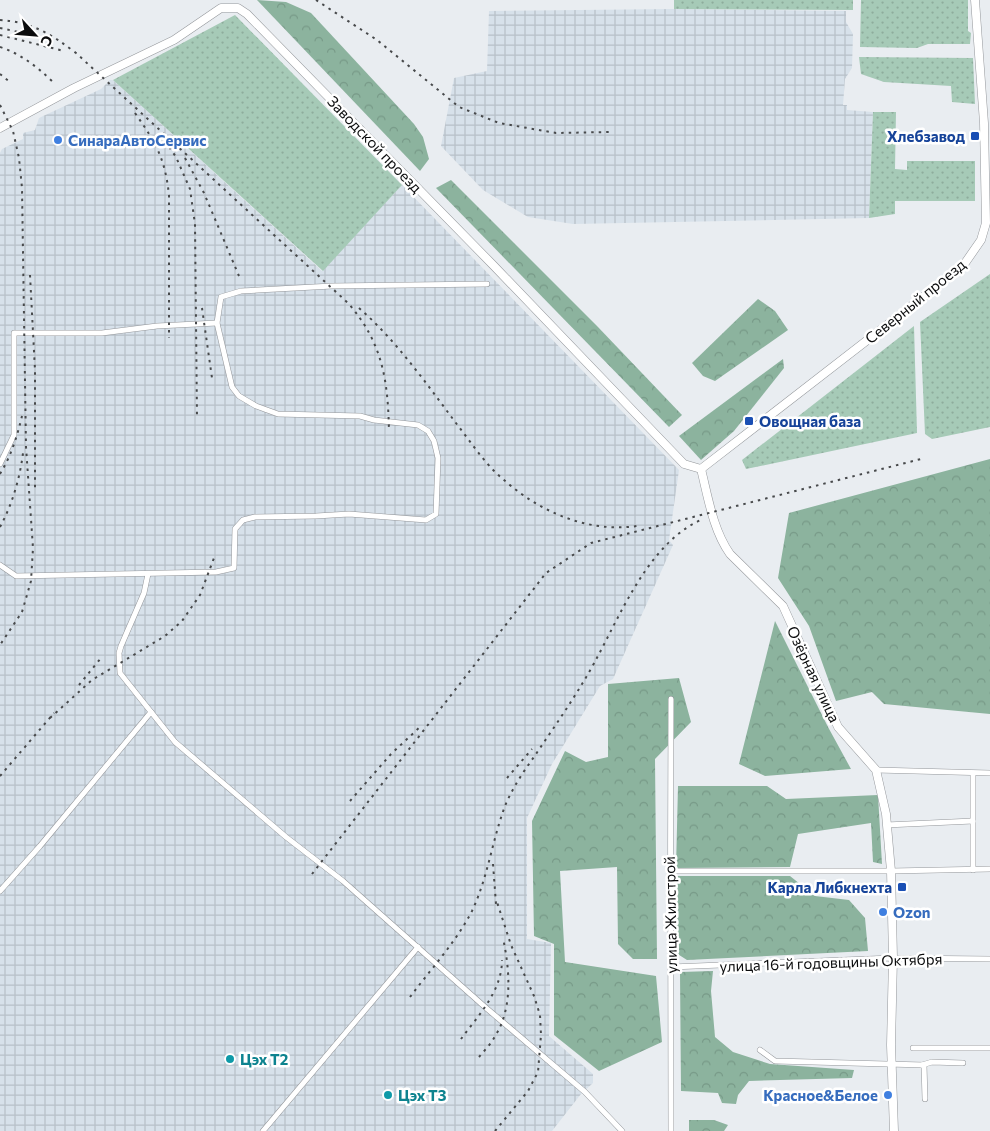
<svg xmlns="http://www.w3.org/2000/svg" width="990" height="1131" font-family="Commissioner,sans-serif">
<defs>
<pattern id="industrial-grid" width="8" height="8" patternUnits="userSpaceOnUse" patternTransform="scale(1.25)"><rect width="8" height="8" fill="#d7e1ea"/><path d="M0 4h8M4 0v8" fill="none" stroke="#b7c0c8"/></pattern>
<pattern id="grass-dots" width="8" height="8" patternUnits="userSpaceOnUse" patternTransform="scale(1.25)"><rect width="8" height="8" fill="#a6cab7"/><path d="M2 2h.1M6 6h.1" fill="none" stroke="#8eac9c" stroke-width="1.8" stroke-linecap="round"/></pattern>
<pattern id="forest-crowns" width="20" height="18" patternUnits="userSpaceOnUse" patternTransform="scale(1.25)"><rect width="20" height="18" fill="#8cb39e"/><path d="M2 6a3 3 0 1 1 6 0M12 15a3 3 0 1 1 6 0" fill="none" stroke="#779987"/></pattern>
</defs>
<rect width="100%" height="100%" fill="#e9edf1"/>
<g fill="url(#industrial-grid)">
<polygon points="674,9 846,11 846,22 853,34 852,68 845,79 843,105 847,105 847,110 873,112 869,218 573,224 528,217 483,190 441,146 454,78 487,71 489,11"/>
<polygon points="110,80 113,80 322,271 402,185 679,470 669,540 673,545 613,679 600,686 552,764 527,818 527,939 551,943 549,1036 593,1074 593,1083 581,1094 552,1131 0,1131 0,153 2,149 23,139 23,133 35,130 39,118 101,89"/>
</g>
<g fill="url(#grass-dots)">
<polygon points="674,0 853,0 853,10 674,9"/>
<polygon points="861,0 968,0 968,31 971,33 970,44 928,44 917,48 860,47"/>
<polygon points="235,15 402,185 323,271 113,80"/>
<polygon points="859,57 973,58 975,104 952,102 951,86 884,82 861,74"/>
<polygon points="873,112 896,112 895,169 907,170 907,161 975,161 975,201 895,201 895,214 869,218"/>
<polygon points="990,274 990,427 932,439 925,434 920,322"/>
<polygon points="914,326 917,433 746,469 742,460"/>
</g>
<g fill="url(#forest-crowns)">
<polygon points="257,0 286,2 311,13 414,124 423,137 429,159 420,171"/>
<polygon points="451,180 597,326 682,415 669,427 436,188"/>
<polygon points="758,299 775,311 788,330 715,381 703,376 692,363"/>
<polygon points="783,359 784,368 734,431 701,460 679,436"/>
<polygon points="990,459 990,714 884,704 872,692 836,701 809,626 778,578 789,513"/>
<polygon points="775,621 828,727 851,769 765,776 739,764"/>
<polygon points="679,678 691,722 655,759 657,959 633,959 618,944 617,867 560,871 565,962 656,976 662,1042 599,1071 554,1035 554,944 534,936 532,821 565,751 586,762 608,757 608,684"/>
<polygon points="678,786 767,786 786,799 878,795 882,864 873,862 871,823 798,834 790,867 676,868"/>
<polygon points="676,876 790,876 815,896 849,900 865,918 868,951 687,960 676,953"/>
<polygon points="713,971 711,991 715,1037 733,1052 770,1064 854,1070 852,1078 749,1081 738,1095 736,1104 722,1103 718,1093 681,1091 680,972"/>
<polygon points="689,1120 714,1120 728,1125 724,1131 689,1131"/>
</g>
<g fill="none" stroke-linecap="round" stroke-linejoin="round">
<defs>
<g id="street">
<polyline points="0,464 14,435 14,333 102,333 157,326 217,323"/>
<polyline points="0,565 16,576 216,572 234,568 235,529 243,520 255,517 316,516 349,514 426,520 436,514 438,458 434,441 428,431 418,425 374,420 360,416 278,414 256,406 239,396 232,387 217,323 221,297 241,291 332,286 487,284"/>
<polyline points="148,574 144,593 121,646 119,653 120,673 175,742 286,837 343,881 485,1007 585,1092 622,1131"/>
<path d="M671 699C670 843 671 987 671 1131"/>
<polyline points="876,770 990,773"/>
<polyline points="973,773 973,870"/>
<polyline points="886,825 973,821"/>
<polyline points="669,871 891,871 990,869"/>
<polyline points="0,891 40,846 151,712"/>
<polyline points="671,967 893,958 990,959"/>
<polyline points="913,1048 990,1048"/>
<polyline points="760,1050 775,1061 924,1065 925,1099"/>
<polyline points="922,1065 932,1062 963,1063"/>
<polyline points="263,1131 418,947"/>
</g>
<g id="secondary">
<polyline points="0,128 74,88 174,40 221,8 238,8 247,14 494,266 684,464 701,469"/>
<path d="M701 469C708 497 713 530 730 554L783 606 838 727 876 770 886 814 891 871 893 958 891 1045 894 1131"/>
<polyline points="701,469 963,266 981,240 986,223 984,123 975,0"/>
</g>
</defs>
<use href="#street" stroke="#94979b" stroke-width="6"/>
<use href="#secondary" stroke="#94979b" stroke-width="9"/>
<use href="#street" stroke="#fff" stroke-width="5"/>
<use href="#secondary" stroke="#fff" stroke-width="8"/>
<g stroke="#47494b" stroke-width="2" stroke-dasharray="2.5 5" stroke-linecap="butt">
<polyline points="316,0 377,40 459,107 499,123 556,133 612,132"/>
<path d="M0 20C32 22 51 34 76 53L348 303C383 343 388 381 389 432"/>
<polyline points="0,28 46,38"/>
<polyline points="0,35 64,51"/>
<path d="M0 47C21 54 36 66 52 81"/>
<polyline points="0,74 11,83"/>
<polyline points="0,105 13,131 19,158 22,188 26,447 33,548 31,581 22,612 0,645"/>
<path d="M135 113C156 143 165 158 169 195V338"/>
<polyline points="165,141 176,157 190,189 195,224 197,418"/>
<polyline points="185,158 204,193 239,276"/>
<polyline points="30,275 35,370 35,490"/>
<polyline points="202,308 212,378"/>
<path d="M359 308C399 343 430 389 462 431 475 448 487 466 504 480 540 512 588 533 637 526"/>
<path d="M0 474C11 456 17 437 22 416"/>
<path d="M0 527C12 505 20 478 23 453"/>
<polyline points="79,685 101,658"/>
<polyline points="50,718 92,680 165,636 182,621 200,595 214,558"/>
<polyline points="0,776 54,713"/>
<polyline points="507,778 532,749"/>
<polyline points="350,801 391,754 421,726"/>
<polyline points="493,864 496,904"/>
<polyline points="312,874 546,573 591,543 921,459"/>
<path d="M410 997C431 969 456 942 472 911 488 877 492 841 505 806 512 789 523 772 534 757 550 733 567 709 582 684 615 632 642 545 703 519"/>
<path d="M461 1039C478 1016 502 991 502 960"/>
<path d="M479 1057C484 1051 490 1045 494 1038 513 1009 510 971 503 938"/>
<polyline points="495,1131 528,1091 538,1072 541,1035 540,1015 534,996 511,945 496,899"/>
</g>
</g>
<g fill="#1a4fb4" stroke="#fff" stroke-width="2">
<rect x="970" y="131" width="10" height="10" rx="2.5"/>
<rect x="744" y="416" width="10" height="10" rx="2.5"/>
<rect x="897" y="882" width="10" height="10" rx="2.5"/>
</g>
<g fill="#3f7fe0" stroke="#fff" stroke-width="2">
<circle cx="58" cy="140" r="5"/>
<circle cx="883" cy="912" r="5"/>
<circle cx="888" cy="1095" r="5"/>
</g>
<g fill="#0f9aa8" stroke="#fff" stroke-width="2">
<circle cx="230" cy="1059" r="5"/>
<circle cx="388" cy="1095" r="5"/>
</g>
<g text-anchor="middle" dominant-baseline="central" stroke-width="5" stroke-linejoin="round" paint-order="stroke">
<g font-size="15" font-weight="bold" fill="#164399" stroke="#fff" text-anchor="end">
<text x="965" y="136">Хлебзавод</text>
<text x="759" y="421" text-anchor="start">Овощная база</text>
<text x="892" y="887">Карла Либкнехта</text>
</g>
<g font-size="15" font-weight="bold" fill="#366cbe" stroke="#fff" text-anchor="start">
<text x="68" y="140">СинараАвтоСервис</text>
<text x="893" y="912">Ozon</text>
<text x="878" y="1095" text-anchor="end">Красное&amp;Белое</text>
</g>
<g font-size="15" fill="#0b0c0d" stroke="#fff">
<text transform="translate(375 144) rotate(46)">Заводской проезд</text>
<text transform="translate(915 301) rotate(-39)">Северный проезд</text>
<text transform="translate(814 674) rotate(65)">Озёрная улица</text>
<text transform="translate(670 915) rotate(-91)">улица Жилстрой</text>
<text transform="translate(831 962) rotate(-2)">улица 16-й годовщины Октября</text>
</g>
<g font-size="15" font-weight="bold" fill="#0d838f" stroke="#fff" text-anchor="start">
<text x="240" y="1059">Цэх Т2</text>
<text x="398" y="1095">Цэх Т3</text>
</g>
</g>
<g transform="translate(35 35) rotate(116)" stroke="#ffffff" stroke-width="4" paint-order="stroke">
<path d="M0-4L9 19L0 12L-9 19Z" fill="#0b0c0d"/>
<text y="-8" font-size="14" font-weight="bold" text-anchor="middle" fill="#0b0c0d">С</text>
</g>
</svg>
